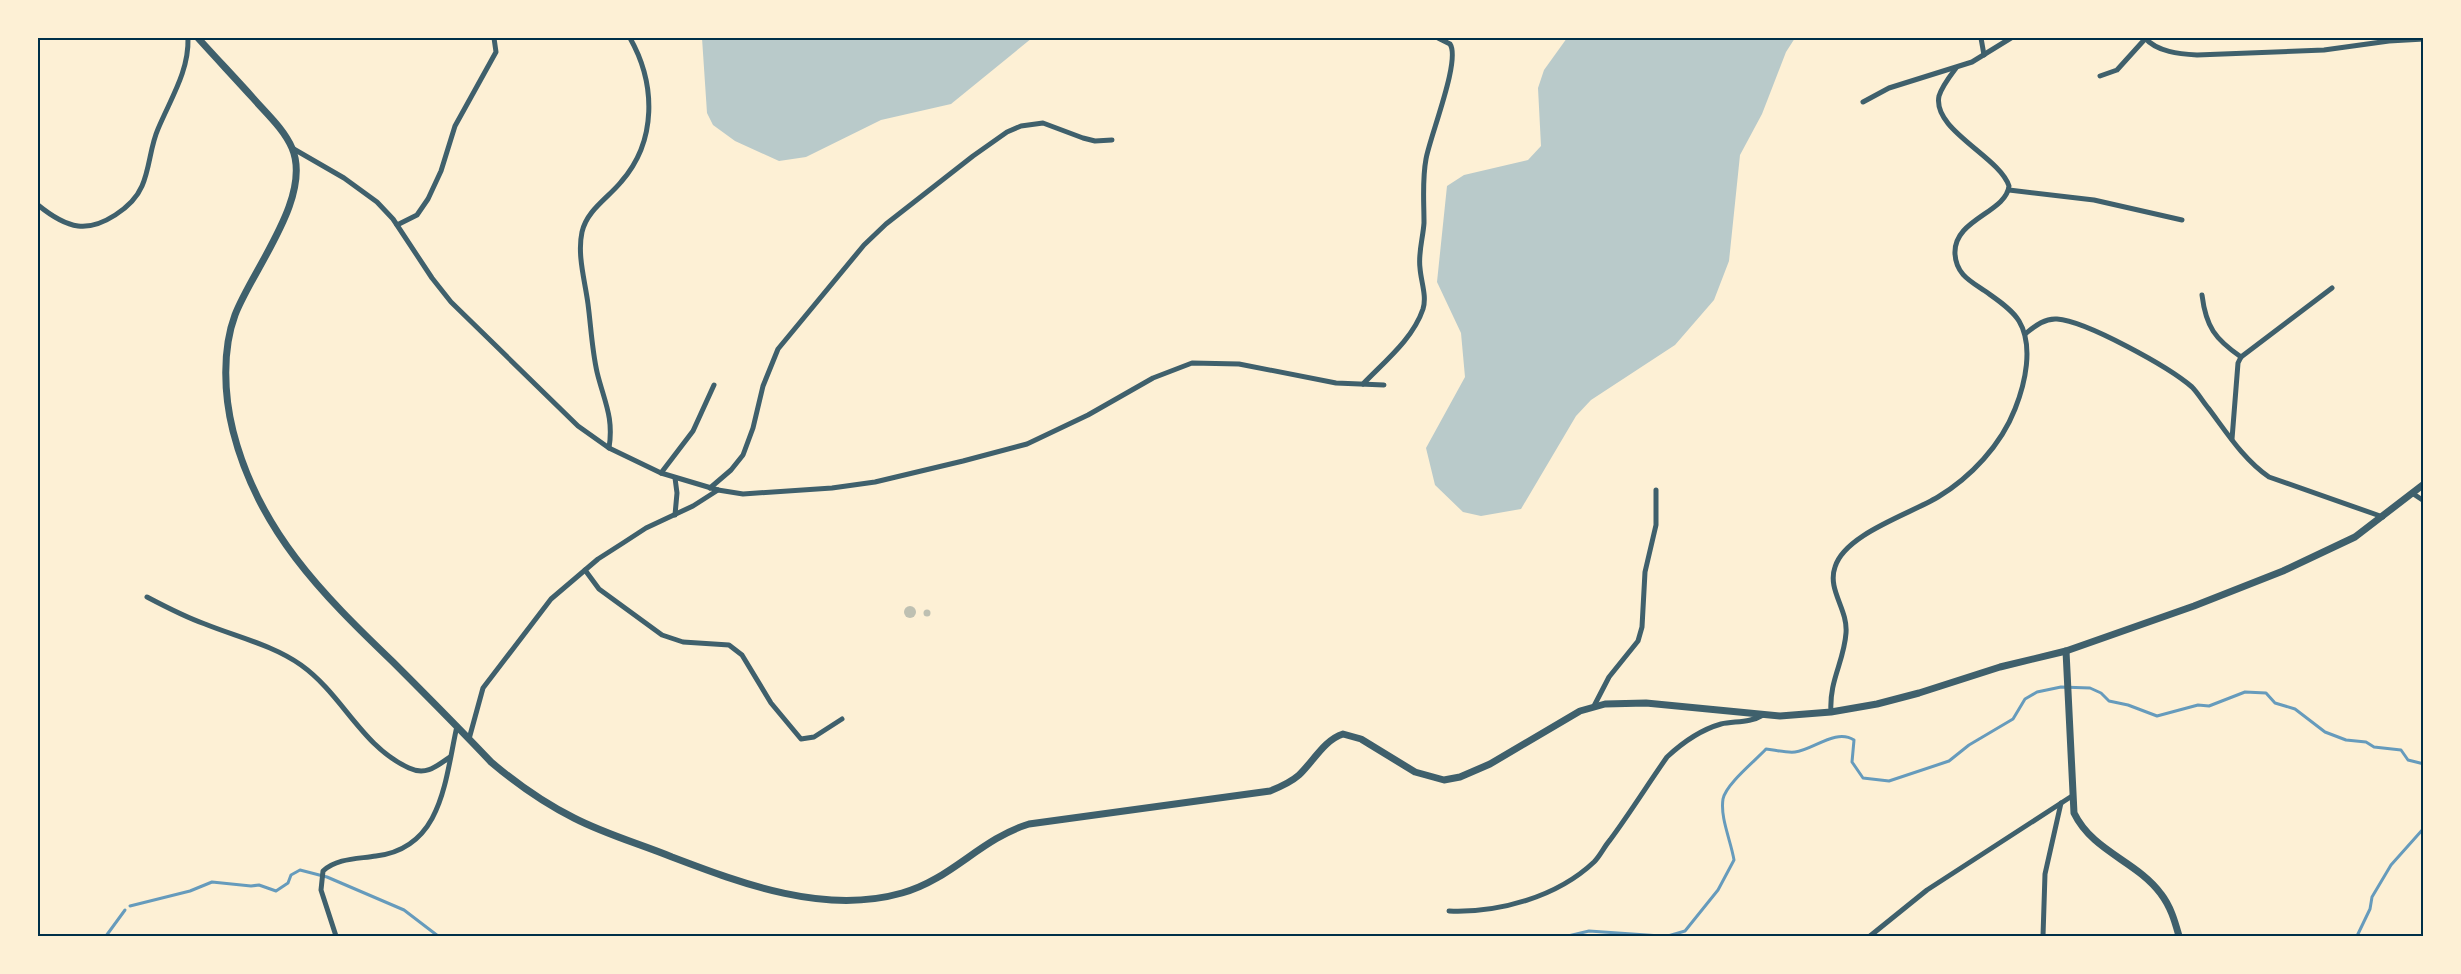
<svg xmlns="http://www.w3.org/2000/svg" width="2461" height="974" font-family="Mulish,sans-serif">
<rect width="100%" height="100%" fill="#fdf0d5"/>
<g fill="#b9caca">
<polygon points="702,38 1032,38 951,104 881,120 806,157 779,161 735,141 713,125 707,113"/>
<polygon points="1567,38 1795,38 1786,52 1762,114 1740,155 1729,261 1714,300 1675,345 1591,400 1576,416 1521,509 1481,516 1463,512 1435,485 1426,448 1465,377 1461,333 1437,282 1447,186 1464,175 1528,160 1541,146 1538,88 1544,70"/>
</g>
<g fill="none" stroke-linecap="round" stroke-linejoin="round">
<g stroke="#669bbc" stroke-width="3">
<polyline points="130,906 190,891 212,882 251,886 259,885 276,891 288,883 291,875 300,870 327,877 404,910 438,936"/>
<polyline points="106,936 125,910"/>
<polyline points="1568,936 1589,931 1661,936"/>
<path d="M1668 936 1685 931 1718 890 1734 860C1731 841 1720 818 1723 799 1726 784 1755 761 1766 749 1775 750 1786 753 1795 752 1813 750 1836 728 1854 740L1852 762 1863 778 1889 781 1949 761 1969 745 2013 719 2025 699 2037 692 2061 687 2090 688 2101 693 2109 701 2128 705 2157 716 2198 705 2209 706 2245 692 2266 693 2275 703 2295 709 2325 732 2346 740 2366 742 2374 747 2401 750 2408 760 2424 764"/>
<polyline points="2357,936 2370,909 2372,897 2391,865 2424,828"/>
</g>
</g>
<g fill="#bec0b2">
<circle cx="910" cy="612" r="6"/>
<circle cx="927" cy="613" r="3.5"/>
</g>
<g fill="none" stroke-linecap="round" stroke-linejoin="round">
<g stroke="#3f606c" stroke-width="5">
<polyline points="1981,38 1984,55"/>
<path d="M2145 38C2157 52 2180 54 2197 55L2324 50 2389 41 2424 39"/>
<polyline points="2100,76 2117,70 2145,39"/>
<polyline points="1863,102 1889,88 1972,62 2011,38"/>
<polyline points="292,148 344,178 377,202 393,219 432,278 451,302 578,426 609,448 661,473 718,490 743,494 832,488 875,482 963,461 1027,444 1088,415 1153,378 1192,363 1239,364 1336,383 1384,385"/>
<polyline points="2009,190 2094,200 2182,220"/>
<path d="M38 205C49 214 63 224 78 226 101 229 133 207 142 186 150 168 150 147 158 129 171 98 189 71 188 38"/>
<polyline points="397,225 417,215 428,199 441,171 455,126 496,52 494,38"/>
<path d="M2202 295C2206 327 2215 339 2241 357"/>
<path d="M2025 334C2034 327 2044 318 2057 319 2086 321 2169 367 2192 387 2198 393 2203 402 2209 409 2227 433 2244 460 2269 477L2383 517"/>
<path d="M1363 384C1384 362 1413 339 1423 309 1427 296 1421 282 1420 268 1418 253 1423 238 1424 223 1424 201 1422 180 1426 159 1430 136 1461 60 1450 44L1438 38"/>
<polyline points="2232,439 2238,363 2241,357 2332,288"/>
<path d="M609 448C614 417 604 401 597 372 592 350 591 327 588 304 585 281 577 255 582 232 587 210 608 198 621 182 657 141 656 84 630 38"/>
<polyline points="661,473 693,431 714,385"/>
<polyline points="675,478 677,493 675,515"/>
<polyline points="710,488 731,470 743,455 753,428 763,386 778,349 864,245 886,224 973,156 1007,132 1021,126 1043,123 1083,138 1095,141 1112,140"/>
<polyline points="2412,493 2424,501"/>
<polyline points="585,570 599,589 662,635 683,642 729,645 742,655 771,703 801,739 814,737 842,719"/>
<path d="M147 597C166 607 185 617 205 624 237 637 273 645 301 665 343 695 361 746 409 768 426 776 437 766 450 757"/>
<polyline points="1594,706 1609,677 1638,641 1642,627 1645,572 1656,525 1656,490"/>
<path d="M1831 712C1829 680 1844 662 1846 633 1848 609 1827 590 1835 567 1845 534 1910 514 1938 497 1971 477 2001 445 2015 409 2025 384 2034 346 2019 321 2012 309 1996 299 1985 291 1970 281 1956 274 1955 254 1953 219 2006 213 2009 186 1999 156 1932 130 1939 96 1942 86 1950 76 1956 68"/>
<polyline points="469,739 483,688 551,599 598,559 623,543 646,528 693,506 718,490"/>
<path d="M1449 911C1499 913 1557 897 1594 862 1600 856 1604 847 1610 840 1630 813 1648 784 1667 757 1682 743 1700 730 1721 724 1735 721 1750 723 1763 715"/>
<path d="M336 936 321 890 323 871C337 858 358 859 376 856 443 848 445 779 457 726"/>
<polyline points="1870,936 1927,890 2072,796"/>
<polyline points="2043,936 2045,874 2061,803"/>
</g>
<g stroke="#3f606c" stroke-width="7">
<path d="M198 38C216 58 235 78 253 98 266 113 284 129 292 148 313 197 252 270 235 315 222 350 224 395 233 431 258 530 322 594 393 662 426 695 459 728 491 762 517 784 544 803 574 818 605 834 640 844 672 857 743 884 825 915 902 893 952 879 980 839 1029 824L1270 791C1280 787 1290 783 1299 775 1313 762 1324 740 1343 734L1361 739 1415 772 1444 780 1460 777 1490 764 1580 711 1605 704 1646 703 1780 716 1831 712 1877 704 1919 693 2000 667 2066 651 2194 606 2283 571 2355 537 2424 484"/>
<path d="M2066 651 2074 813C2093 852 2137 861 2161 894 2171 907 2175 922 2179 936"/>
</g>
</g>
<rect width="2461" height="974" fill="none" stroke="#fdf0d5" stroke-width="78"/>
<rect x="39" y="39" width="2383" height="896" fill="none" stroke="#003049" stroke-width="2"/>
</svg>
